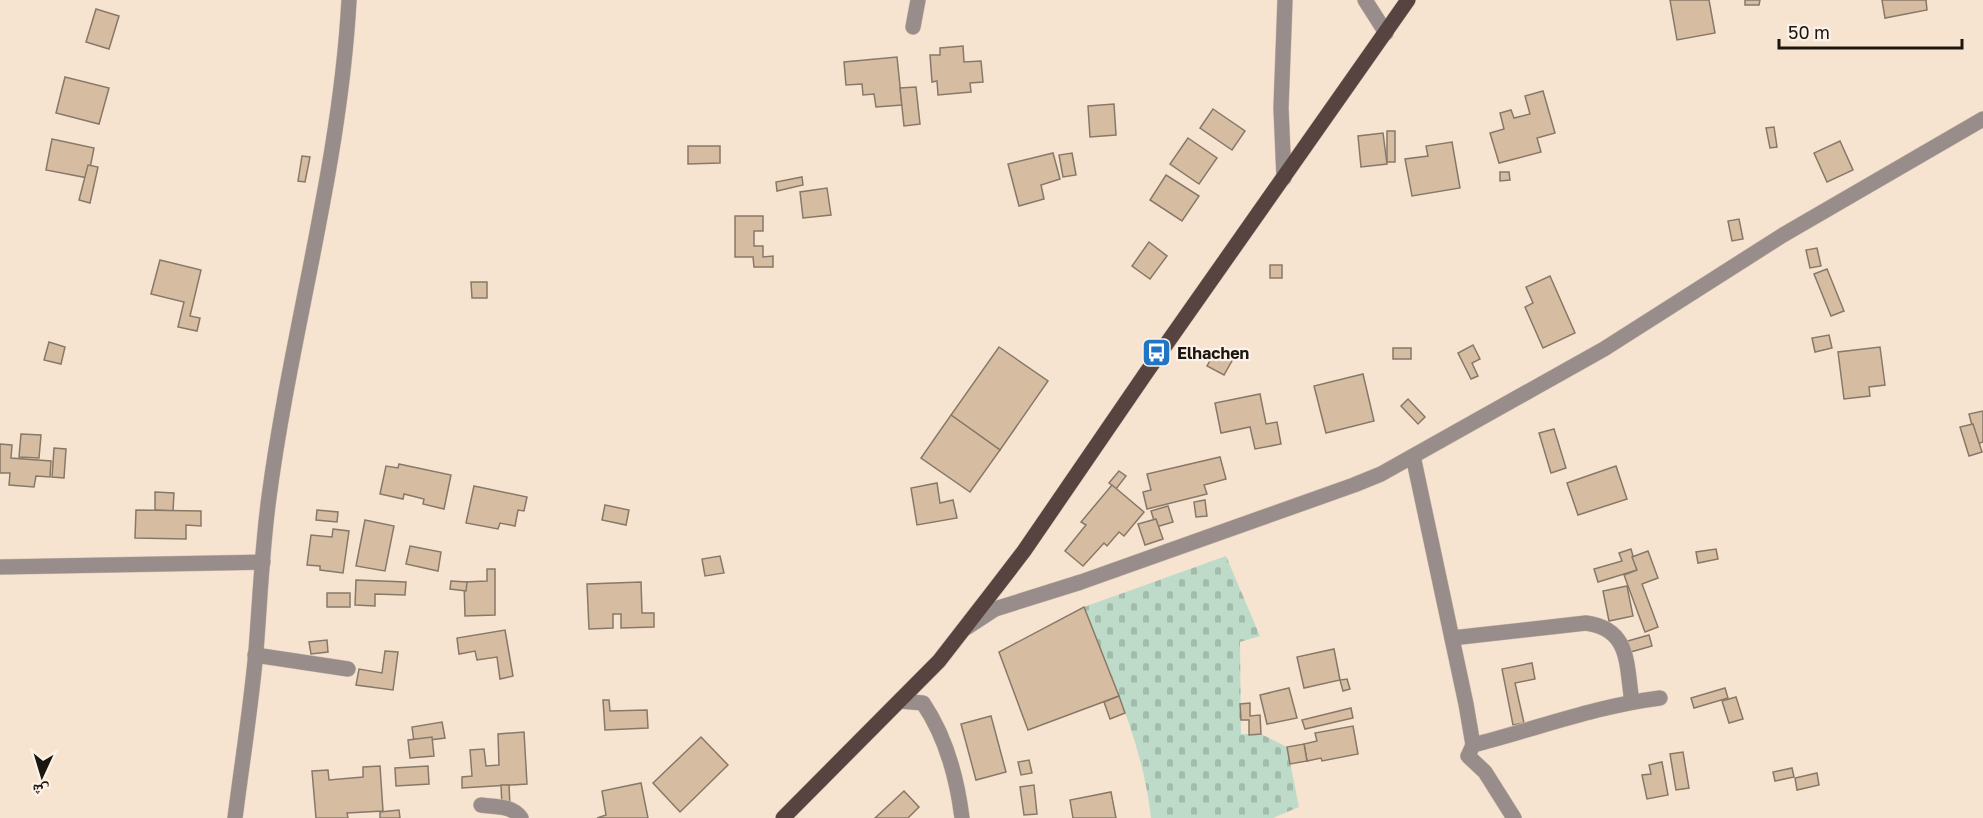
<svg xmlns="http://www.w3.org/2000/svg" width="1983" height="818" font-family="'Golos Text','Noto Naskh Arabic',sans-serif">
<defs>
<pattern id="cemetery-stones" width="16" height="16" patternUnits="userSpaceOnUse" patternTransform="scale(1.5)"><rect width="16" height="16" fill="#bedbc9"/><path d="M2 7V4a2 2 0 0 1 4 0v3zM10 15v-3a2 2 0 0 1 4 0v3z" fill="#a3bbac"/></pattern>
</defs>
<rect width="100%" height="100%" fill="#f6e4d1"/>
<path fill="url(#cemetery-stones)" d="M1226 556 1260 636 1240 642 1241 734H1261L1287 747 1299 807 1273 818H1151C1143 744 1111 676 1084 607Z"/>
<g fill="#d6bda2" stroke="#887868" stroke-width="1.5">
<polygon points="1670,0 1709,0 1715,33 1677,40"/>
<polygon points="1745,0 1760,0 1759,5 1745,5"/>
<polygon points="1882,0 1926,0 1927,10 1885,18"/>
<polygon points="96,9 119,16 109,49 86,42"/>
<polygon points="963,46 964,62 981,61 983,82 970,83 971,92 938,95 937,81 932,82 930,55 940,55 940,48"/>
<polygon points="897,57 902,105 876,107 874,94 863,95 862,84 846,85 844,62"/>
<polygon points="65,77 109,88 99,124 56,113"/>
<polygon points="916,87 920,124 904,126 900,88"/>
<polygon points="1543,91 1555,133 1537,138 1541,152 1499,163 1490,133 1504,129 1500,113 1511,110 1514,118 1530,114 1525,96"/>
<polygon points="1114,104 1116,135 1090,137 1088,106"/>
<polygon points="1213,109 1245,131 1232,150 1200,128"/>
<polygon points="1774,127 1777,147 1770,148 1766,128"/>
<rect x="1387" y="131" width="8" height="31"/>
<polygon points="1383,133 1387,164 1361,167 1358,136"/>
<polygon points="1188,138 1217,158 1199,184 1170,164"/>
<polygon points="52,139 94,148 88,178 46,170"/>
<polygon points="1840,141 1853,170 1827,182 1814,153"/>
<polygon points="1452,142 1460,188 1412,196 1405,159 1428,156 1426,146"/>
<polygon points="688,146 720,146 720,163 688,164"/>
<polygon points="1053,153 1060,179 1041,185 1044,199 1019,206 1008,164"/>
<polygon points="1072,153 1076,175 1063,177 1059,155"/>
<polygon points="302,156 310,157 305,182 298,181"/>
<polygon points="88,165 98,167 90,203 79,200"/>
<polygon points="1500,172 1509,172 1510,180 1500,181"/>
<polygon points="1166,175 1199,196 1182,221 1150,200"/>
<polygon points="802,177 803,185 777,191 776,182"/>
<polygon points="827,188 831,215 803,218 800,192"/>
<polygon points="735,216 763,216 763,231 754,231 754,246 763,246 763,257 773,256 773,267 754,267 753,257 735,257"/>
<polygon points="1739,219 1743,239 1732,241 1728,221"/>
<polygon points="1149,242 1167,256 1150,279 1132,266"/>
<polygon points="1817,248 1821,266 1810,268 1806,250"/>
<polygon points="160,260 201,270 190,316 200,318 197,331 178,327 184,302 151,294"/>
<rect x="1270" y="265" width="12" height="13"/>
<polygon points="1827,269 1844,311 1831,316 1814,274"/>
<polygon points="1550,276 1575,333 1543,348 1525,307 1533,303 1526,287"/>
<polygon points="471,282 487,282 487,298 472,298"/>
<polygon points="1829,335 1832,348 1815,352 1812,338"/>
<polygon points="49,342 65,347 61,364 44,360"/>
<polygon points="1473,345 1480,359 1472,363 1478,376 1471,379 1458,353"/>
<polygon points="999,347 1048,381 1000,450 951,415"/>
<polygon points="1880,347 1885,385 1869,387 1870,396 1844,399 1838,352"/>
<rect x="1393" y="348" width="18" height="11"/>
<polygon points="1216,350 1233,359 1224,375 1207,366"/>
<polygon points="1363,374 1374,421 1326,433 1314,386"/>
<polygon points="1260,394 1266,424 1277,422 1281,444 1255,449 1250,427 1221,433 1215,403"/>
<polygon points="1408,399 1425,417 1418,424 1401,406"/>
<polygon points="1983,411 1983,442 1977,444 1969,414"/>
<polygon points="951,415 1000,450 970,492 921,458"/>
<polygon points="1973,424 1982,452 1969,456 1960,427"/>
<polygon points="1554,429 1566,468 1551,473 1539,433"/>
<polygon points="21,434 41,435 39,458 19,457"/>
<polygon points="0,444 12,445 11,458 51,461 50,477 36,476 34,487 9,485 10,473 0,473"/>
<polygon points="54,448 66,449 64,478 52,477"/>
<polygon points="1220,457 1226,479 1204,485 1207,494 1147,509 1143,492 1151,490 1147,474"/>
<polygon points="399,464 451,475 444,509 423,504 424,499 404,494 403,499 380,494 386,466 398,468"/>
<polygon points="1616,466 1627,499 1578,515 1567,483"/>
<polygon points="1119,471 1126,476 1116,489 1109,483"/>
<polygon points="937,483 940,503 953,500 957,518 917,525 911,488"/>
<polygon points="1112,485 1144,512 1124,536 1119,532 1107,546 1104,543 1083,566 1065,551 1086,525 1081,522"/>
<polygon points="474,486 527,497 524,511 518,510 515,526 500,523 498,529 466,523"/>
<polygon points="155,492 174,493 173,511 155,510"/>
<polygon points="1205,500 1207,516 1196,517 1194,502"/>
<polygon points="605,505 629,510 626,525 602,520"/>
<polygon points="1168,506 1173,522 1156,527 1151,511"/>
<polygon points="136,510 201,511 201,526 186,525 186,539 135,538"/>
<polygon points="317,510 338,512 337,522 316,520"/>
<polygon points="1156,519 1163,539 1145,545 1138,524"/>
<polygon points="365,520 394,526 385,571 356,566"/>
<polygon points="333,529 349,531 343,573 320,570 320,566 307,565 311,535 332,537"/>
<polygon points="410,546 441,552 438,571 406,564"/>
<polygon points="1631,549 1637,570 1598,582 1594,569 1622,561 1619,553"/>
<polygon points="1716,549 1718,559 1698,563 1696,552"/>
<polygon points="1648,551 1658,578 1642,584 1658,627 1645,632 1624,575 1637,570 1632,557"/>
<polygon points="720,556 724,573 705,576 702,559"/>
<polygon points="487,569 495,569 495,615 465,616 464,582 487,581"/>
<polygon points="356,580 406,582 405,595 375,594 375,606 355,605"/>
<polygon points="451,581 467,582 466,591 450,589"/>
<polygon points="641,582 642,613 654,613 654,627 621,628 621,614 613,614 613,628 589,629 587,584"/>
<polygon points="1627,586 1633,616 1609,621 1603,591"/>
<rect x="327" y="593" width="23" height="14"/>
<polygon points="1084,607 1119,696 1028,730 999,652"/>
<polygon points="505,630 513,676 500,679 497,657 477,660 475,651 459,654 457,638"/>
<polygon points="1649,635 1652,646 1620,655 1617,644"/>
<polygon points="327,640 328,652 311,654 309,642"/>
<polygon points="1334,649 1340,680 1304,688 1297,657"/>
<polygon points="385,651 398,652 393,690 356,685 359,669 382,673"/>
<polygon points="1532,663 1535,679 1515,683 1524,723 1513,725 1502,669"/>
<polygon points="1347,679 1350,689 1343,691 1340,680"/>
<polygon points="1289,688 1297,718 1267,724 1260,695"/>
<polygon points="1725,688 1728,698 1694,708 1691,698"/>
<polygon points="1119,696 1125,713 1110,719 1104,702"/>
<polygon points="1736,697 1743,719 1729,723 1722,701"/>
<polygon points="603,700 609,700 610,711 647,710 648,728 605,730"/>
<polygon points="1250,703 1250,716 1260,715 1261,734 1249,735 1249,720 1241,720 1240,704"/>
<polygon points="1351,708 1353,718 1305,729 1302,720"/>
<polygon points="991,716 1006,772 976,780 961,724"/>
<polygon points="442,722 445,738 414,742 412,727"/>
<polygon points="1353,726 1358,754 1322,761 1321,758 1307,761 1304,744 1317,741 1315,733"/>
<polygon points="524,732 527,784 462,788 462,777 472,776 470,750 484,749 486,766 499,765 498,734"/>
<polygon points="432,737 434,756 410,758 408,740"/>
<polygon points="701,737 728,765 680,812 653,783"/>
<polygon points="1304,744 1307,761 1290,764 1287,747"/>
<polygon points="1683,752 1689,788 1676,790 1670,754"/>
<polygon points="1029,760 1032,773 1021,775 1018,762"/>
<polygon points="1662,762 1668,795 1647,799 1642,775 1651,774 1649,765"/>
<polygon points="380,766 383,811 347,813 348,818 316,818 312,771 328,770 329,780 363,777 363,767"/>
<polygon points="428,766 429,784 396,786 395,768"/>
<polygon points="1792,768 1794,777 1775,781 1773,772"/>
<polygon points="1817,773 1819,785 1797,790 1795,778"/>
<polygon points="641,783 648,818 597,818 606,815 602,791"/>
<polygon points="501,785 509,785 510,805 502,806"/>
<polygon points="1034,785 1037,814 1024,815 1020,787"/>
<polygon points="904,791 919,807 908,818 875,818"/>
<polygon points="1111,792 1116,818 1073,818 1070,800"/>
<polygon points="399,810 400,818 380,818 380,812"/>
</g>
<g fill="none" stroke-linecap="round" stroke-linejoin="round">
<defs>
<g id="minor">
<polyline points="1365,0 1386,33"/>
<polyline points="913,27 918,0"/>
<polyline points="1284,178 1281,108 1285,0"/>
<polyline points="1413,456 1466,704 1473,745 1468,756 1485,772 1514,818"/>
<polyline points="0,567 263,562"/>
<polyline points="966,628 995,609 1081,582 1354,485 1381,474 1604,349 1783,235 1983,119"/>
<path d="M1452 638 1586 623C1631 629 1626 665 1632 702"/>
<polyline points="255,655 348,669"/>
<path d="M900 701 923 703C946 737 957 778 962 818"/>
<path d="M1473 745C1536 729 1596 706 1660 698"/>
<path d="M481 805C495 807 512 805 521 818"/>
<path d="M235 818C242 763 251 707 256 651 260 600 262 548 269 497 291 331 340 168 349 0"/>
</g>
<polyline id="major" points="783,818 939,661 991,594 1024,551 1146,373 1408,0"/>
</defs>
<use href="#minor" stroke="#cfbfae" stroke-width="16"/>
<use href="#major" stroke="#cfbfae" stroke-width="16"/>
<use href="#minor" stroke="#988d8a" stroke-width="15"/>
<use href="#major" stroke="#574440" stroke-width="15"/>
</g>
<defs>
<symbol id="bus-square" viewBox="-11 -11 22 22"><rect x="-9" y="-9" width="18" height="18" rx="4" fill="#2275c4" stroke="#fdf2e7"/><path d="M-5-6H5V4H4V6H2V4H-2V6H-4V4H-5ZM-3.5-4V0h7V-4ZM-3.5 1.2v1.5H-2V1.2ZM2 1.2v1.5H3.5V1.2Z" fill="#fff"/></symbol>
</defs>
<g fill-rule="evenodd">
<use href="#bus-square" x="1140" y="336" width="33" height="33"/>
</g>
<g text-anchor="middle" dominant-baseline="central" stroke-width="4.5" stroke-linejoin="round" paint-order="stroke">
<g font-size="16" font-weight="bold" fill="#1c1610" stroke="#fdf2e7" text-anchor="start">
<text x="1177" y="353">Elhachen</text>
</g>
</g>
<g transform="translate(42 776) rotate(184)" stroke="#fdf2e7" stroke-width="4.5" paint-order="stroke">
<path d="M0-4.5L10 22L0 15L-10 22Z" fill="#1c1610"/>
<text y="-9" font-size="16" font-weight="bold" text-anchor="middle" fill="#1c1610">ش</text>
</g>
<path d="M1779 39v9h183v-9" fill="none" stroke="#1c1610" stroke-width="3"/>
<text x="1788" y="39" font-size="18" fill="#1c1610" stroke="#fdf2e7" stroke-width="4.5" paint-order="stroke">50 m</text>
</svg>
